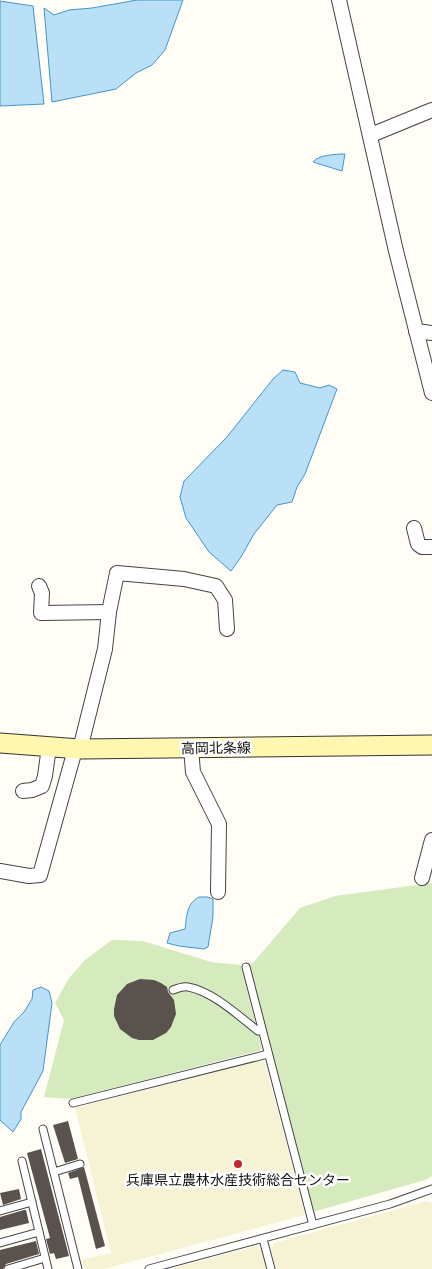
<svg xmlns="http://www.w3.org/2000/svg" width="432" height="1269" font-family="Lora,'Noto Sans JP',serif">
<rect width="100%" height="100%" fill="#fffdf5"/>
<g fill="#f6f3d4">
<polygon points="263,1060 267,1070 305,1215 104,1269 85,1269 82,1260 111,1253 75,1108"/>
<polygon points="427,1201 432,1203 432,1269 276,1269 271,1249 274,1243"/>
<polygon points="256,1246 262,1250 267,1269 170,1269"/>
</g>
<g fill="#d5ebbd">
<polygon points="432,883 432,1176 425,1180 313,1212 249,964 253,963 300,908 335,896"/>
<polygon points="112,940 143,941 211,962 241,965 262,1050 71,1099 44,1097 64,1020 55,1003 69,978 85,960"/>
</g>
<g fill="#b9e0f7" stroke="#3f96cf">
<polygon points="137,0 183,0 165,50 152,65 136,73 116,89 52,102 44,8 54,15 69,10 92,8"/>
<polygon points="0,1 33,6 44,104 0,106"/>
<path d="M340 154H345L342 171 313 162C319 155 331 155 340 154Z"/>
<polygon points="283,370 295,372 300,383 320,388 329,385 337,389 305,474 297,487 292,502 277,505 254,534 241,557 231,571 209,552 186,518 180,497 184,481 227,437 273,379"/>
<path d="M199 897H207L213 899V917L208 947 204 949 179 946 167 943 170 933 185 929C187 916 186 904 199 897Z"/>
<polygon points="41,987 49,991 52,1003 43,1071 21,1112 21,1119 13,1132 0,1120 0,1045 14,1022 24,1012 32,999 33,990"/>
</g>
<g fill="#5a524d">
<polygon points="140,979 154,980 161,983 167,987 168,992 174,1000 176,1014 171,1027 166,1033 153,1040 139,1040 132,1038 120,1029 114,1016 114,1009 117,995 127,984"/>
<polygon points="68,1121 78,1159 65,1163 53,1125"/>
<polygon points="41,1149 69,1256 56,1259 54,1253 50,1254 46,1239 50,1238 27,1153"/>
<polygon points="84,1167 105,1246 96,1249 78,1177 70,1179 68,1173"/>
<polygon points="19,1189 21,1199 3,1205 0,1193"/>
<polygon points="24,1210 26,1210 29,1223 0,1230 0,1217"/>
<polygon points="36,1241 39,1254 6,1264 3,1269 0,1269 0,1250"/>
</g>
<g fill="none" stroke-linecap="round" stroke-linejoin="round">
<defs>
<g id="service">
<polyline points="246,967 313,1225"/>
<path d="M173 990C178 988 183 986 188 987 212 991 239 1016 258 1031H262"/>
<polyline points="73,1103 268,1054"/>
<polyline points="43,1129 78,1269"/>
<polyline points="22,1161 48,1269"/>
<polyline points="54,1172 80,1164"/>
<polyline points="0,1211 32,1202"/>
<polyline points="263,1239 271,1269"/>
<polyline points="0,1243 39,1232"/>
<polyline points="8,1269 45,1258"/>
<polyline points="149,1269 390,1204 432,1189"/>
</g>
<g id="minor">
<polyline points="339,0 396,251 432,393"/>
<polyline points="371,135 432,110"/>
<polyline points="416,331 432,333"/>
<polyline points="414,528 418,544 422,547 432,547"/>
<polyline points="39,586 42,593 41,613 109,612"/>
<polyline points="191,748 193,772 219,824 218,892"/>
<polyline points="80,749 105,649 109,612 117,573 184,579 216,586 225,600 227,629"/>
<polyline points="23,791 32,790 42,786 45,776 49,747"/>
<polyline points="0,871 29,876 40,875 73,757 73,748"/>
<polyline points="422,878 432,840"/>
</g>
<polyline id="secondary" points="0,743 80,749 432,745"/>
</defs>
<use href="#service" stroke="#444" stroke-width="9"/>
<use href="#minor" stroke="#444" stroke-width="16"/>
<use href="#secondary" stroke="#333" stroke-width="21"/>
<use href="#service" stroke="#fff" stroke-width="7"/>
<use href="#minor" stroke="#fff" stroke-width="14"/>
<use href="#secondary" stroke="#fff6b0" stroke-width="19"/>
</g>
<circle fill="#c4262e" stroke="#fff" stroke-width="2" cx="238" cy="1164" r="5"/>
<g text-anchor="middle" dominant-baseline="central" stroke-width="5" stroke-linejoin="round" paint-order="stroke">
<g font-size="14" fill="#111" stroke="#fff">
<text transform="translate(216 748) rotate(-1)">高岡北条線</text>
</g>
<g font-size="14" fill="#111" stroke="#fff">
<text x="238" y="1180">兵庫県立農林水産技術総合センター</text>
</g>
</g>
</svg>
